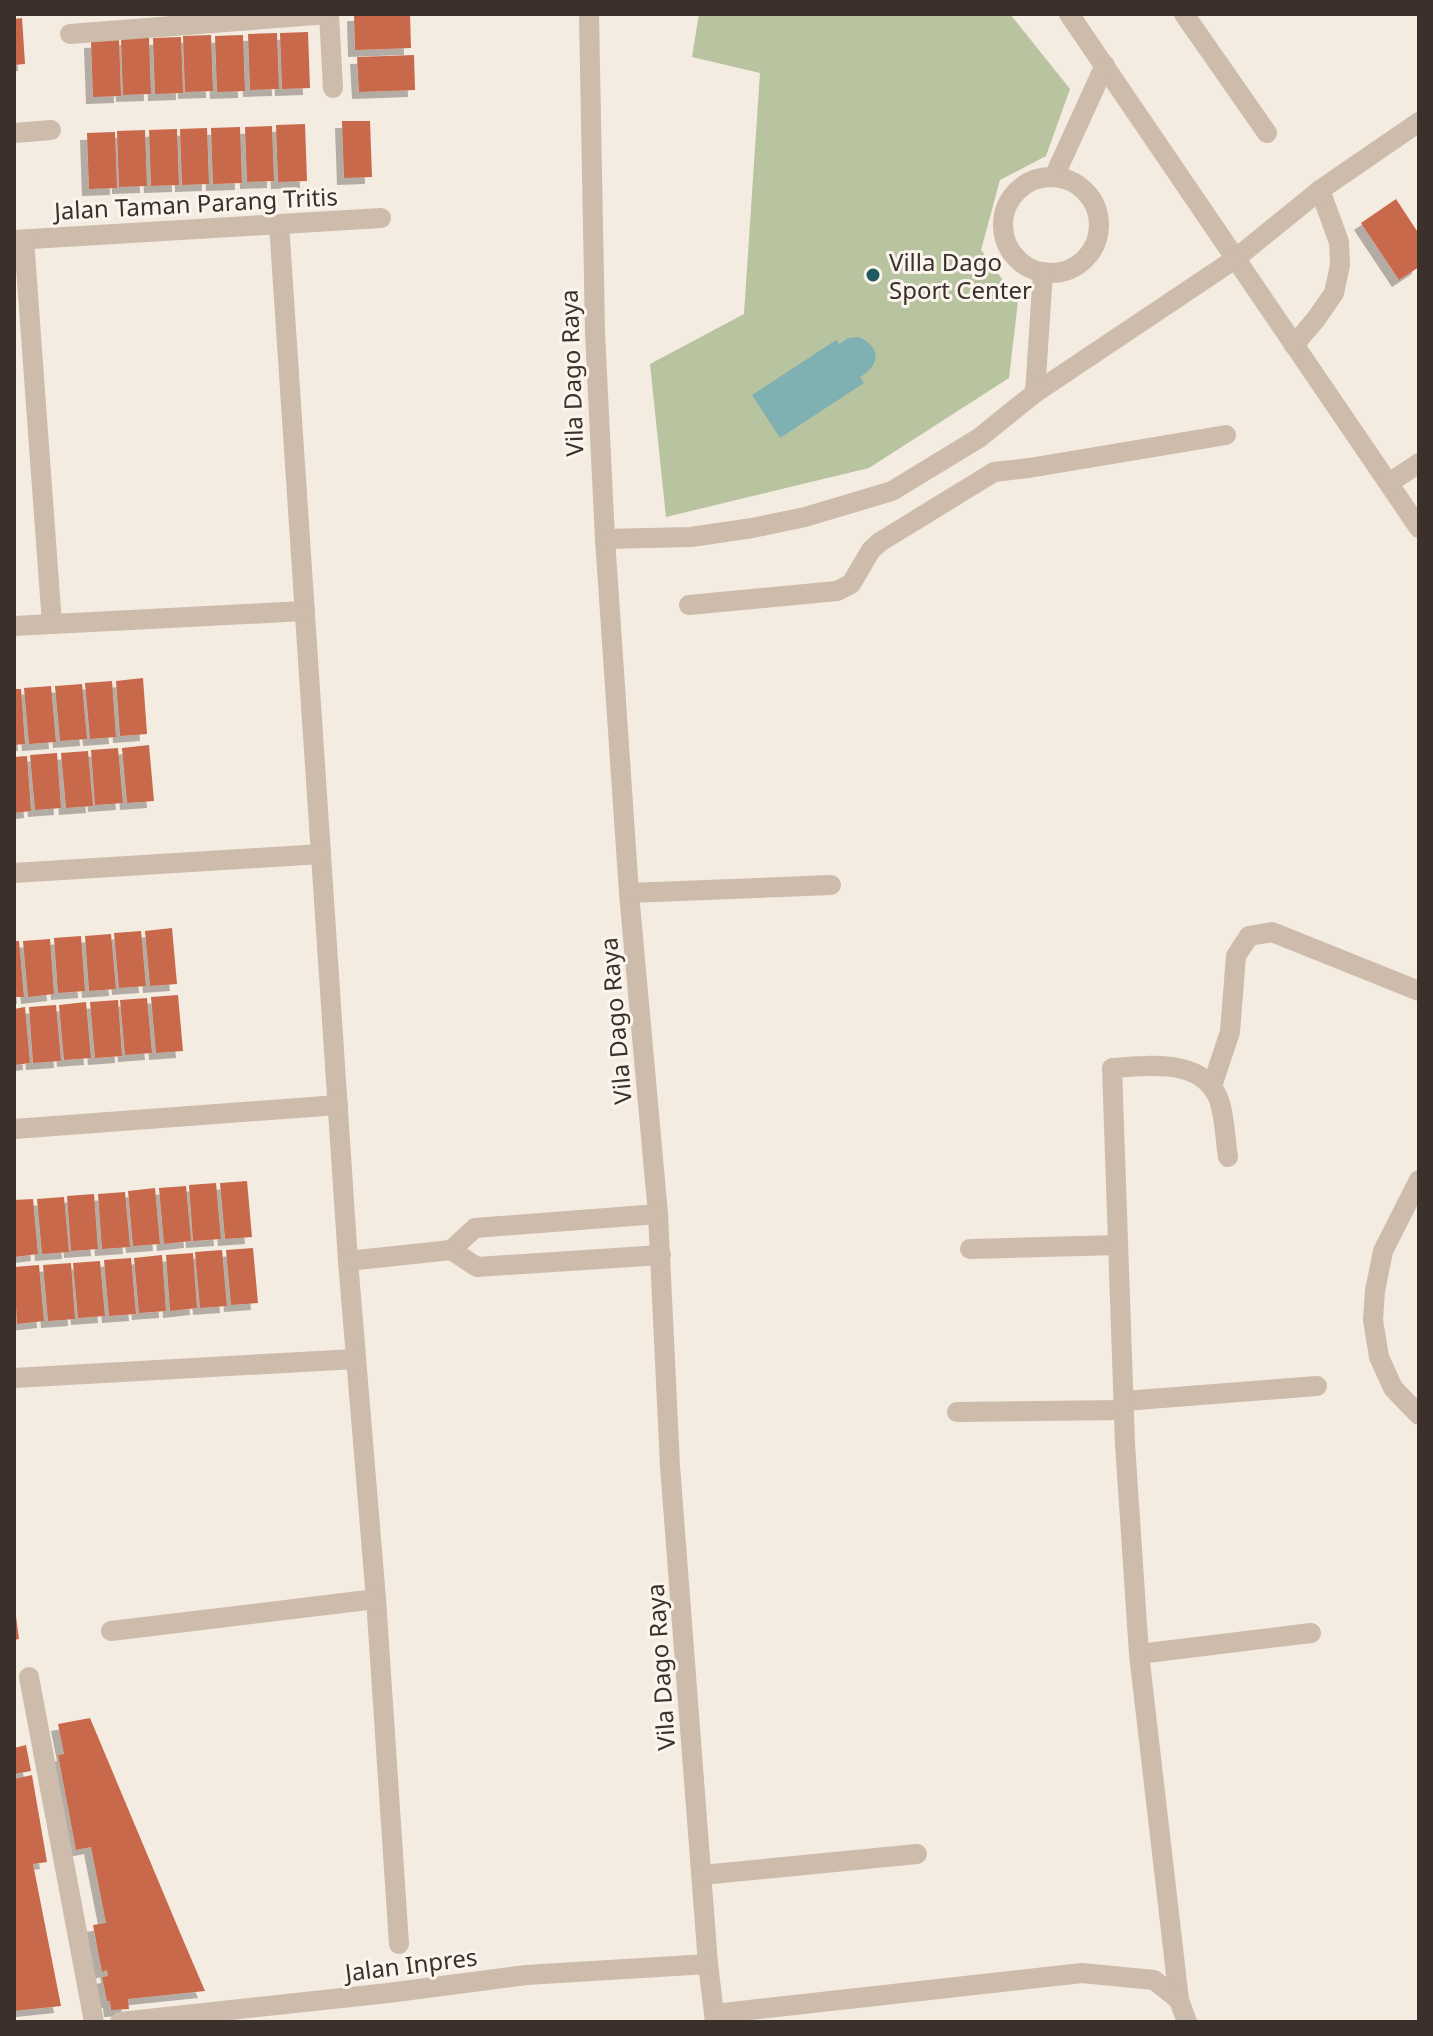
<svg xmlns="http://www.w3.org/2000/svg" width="1433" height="2036" font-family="'Noto Sans',sans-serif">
<defs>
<filter id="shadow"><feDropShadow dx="-7" dy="7" stdDeviation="0" flood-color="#0004"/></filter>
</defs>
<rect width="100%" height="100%" fill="#f4ebe1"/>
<polygon fill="#b8c4a0" points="699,14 1010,14 1070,89 1046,156 1000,180 981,250 1018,301 1009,378 869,468 666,517 650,364 744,314 760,73 692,57"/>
<path fill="#7fb0b2" d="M859 337C881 347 881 365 860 377L864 383 780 438 752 395 836 340 839 344 848 338Z"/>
<g fill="#c8694b" filter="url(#shadow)">
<polygon points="354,14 410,14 411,48 355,50"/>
<polygon points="22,18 25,64 14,65 14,19"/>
<polygon points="308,32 310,88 282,89 280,33"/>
<polygon points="277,33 279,89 250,90 248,34"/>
<polygon points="211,35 213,91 185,92 183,36"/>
<polygon points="243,35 245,91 217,92 215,36"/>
<polygon points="181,37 183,93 155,94 153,38"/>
<polygon points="121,38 149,38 151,94 123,95"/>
<polygon points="119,40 121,96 93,97 91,41"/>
<polygon points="414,55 415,90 359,92 357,57"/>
<polygon points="342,121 370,121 372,177 344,178"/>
<polygon points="305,124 307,181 278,182 276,125"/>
<polygon points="272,126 274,181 247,182 245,127"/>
<polygon points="240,127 242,183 213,184 211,128"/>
<polygon points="207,128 209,184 182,185 180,129"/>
<polygon points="177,129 179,185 151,186 149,130"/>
<polygon points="145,130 147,186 119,187 117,131"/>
<polygon points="115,132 117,188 89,189 87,133"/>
<polygon points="1396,199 1419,234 1419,267 1399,280 1361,223"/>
<polygon points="143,678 147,734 120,736 116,681"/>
<polygon points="112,681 116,737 90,739 85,683"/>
<polygon points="82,684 87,739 60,741 55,686"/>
<polygon points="51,686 56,742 29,744 24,688"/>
<polygon points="14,689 21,689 25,744 14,745"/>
<polygon points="149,745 154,801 127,803 122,748"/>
<polygon points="118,748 123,803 95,805 91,750"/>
<polygon points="88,751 93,806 66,808 61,753"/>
<polygon points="57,753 61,808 35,810 30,755"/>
<polygon points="27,756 31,811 14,813 14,757"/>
<polygon points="172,928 177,984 150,986 145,931"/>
<polygon points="141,931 146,986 119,988 114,933"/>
<polygon points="111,934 116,989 89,991 85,936"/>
<polygon points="81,936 85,991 58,993 54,938"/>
<polygon points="50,939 54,994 28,997 23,941"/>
<polygon points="14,941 19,941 24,997 14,997"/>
<polygon points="178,995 183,1051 156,1053 151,997"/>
<polygon points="147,998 152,1053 125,1055 120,1000"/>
<polygon points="118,1000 122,1056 95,1058 90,1002"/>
<polygon points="86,1002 91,1058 64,1060 59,1005"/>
<polygon points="56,1005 61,1061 33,1063 29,1007"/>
<polygon points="25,1007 30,1063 14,1065 14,1009"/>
<polygon points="247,1181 252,1237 225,1239 220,1183"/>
<polygon points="216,1183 221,1239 193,1241 189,1185"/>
<polygon points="186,1186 191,1241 164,1244 159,1188"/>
<polygon points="155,1188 160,1244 133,1246 128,1191"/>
<polygon points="125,1192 130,1247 102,1249 98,1194"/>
<polygon points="94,1194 98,1249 71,1251 67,1196"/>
<polygon points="64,1197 69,1252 42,1254 37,1199"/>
<polygon points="33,1199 38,1254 14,1257 14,1200"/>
<polygon points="253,1248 258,1303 231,1305 226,1250"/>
<polygon points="222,1250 227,1306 200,1308 195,1252"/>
<polygon points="193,1253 197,1308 170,1311 166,1255"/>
<polygon points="162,1255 166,1311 139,1313 134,1258"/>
<polygon points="131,1258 136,1314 109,1316 104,1260"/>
<polygon points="100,1261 105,1316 78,1318 73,1263"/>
<polygon points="71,1263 75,1319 48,1321 43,1265"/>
<polygon points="39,1265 44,1321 17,1324 14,1267"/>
<polygon points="14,1616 16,1616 19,1639 14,1640"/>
<polygon points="90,1718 181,1935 205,1991 128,1999 129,2009 111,2010 110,2001 107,2001 102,1977 108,1976 107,1970 102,1972 93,1925 106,1923 91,1847 76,1850 58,1755 64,1754 58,1724"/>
<polygon points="26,1745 31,1771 14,1774 14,1748"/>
<polygon points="32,1775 47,1862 33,1864 61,2006 14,2011 14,1779"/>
</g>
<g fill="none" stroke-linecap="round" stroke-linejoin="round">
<g stroke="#cdbbac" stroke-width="20">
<polyline points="329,14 333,88"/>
<polyline points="589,14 595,332 605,539 629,893 658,1214 670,1466 708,1964 715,2022"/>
<polyline points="1069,14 1419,528"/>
<polyline points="1184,14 1267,133"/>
<polyline points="70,34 329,14"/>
<polyline points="14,133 51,130"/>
<polyline points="1054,177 1105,65"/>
<circle cx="1051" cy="225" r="48"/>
<polyline points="279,224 348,1261 376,1599 399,1944"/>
<polyline points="14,240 381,218"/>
<polyline points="24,240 52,624"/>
<polyline points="1294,345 1316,319 1334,293 1340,265 1339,242 1320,190"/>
<polyline points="1035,393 1043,272"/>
<polyline points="1389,483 1419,463"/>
<polyline points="605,539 691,537 752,528 805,517 892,491 979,438 1035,393 1235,259 1320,190 1419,122"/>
<polyline points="689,605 837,591 851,584 871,550 880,542 994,472 1029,468 1226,435"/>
<polyline points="14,626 305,611"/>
<polyline points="14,873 321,854"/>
<polyline points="629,893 831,885"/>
<polyline points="1212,1086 1230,1032 1236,956 1249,936 1272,932 1419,991"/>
<polyline points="14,1129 338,1105"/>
<polyline points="1419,1180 1383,1251 1375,1291 1373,1320 1379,1357 1393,1388 1419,1415"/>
<polyline points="658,1214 475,1228 451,1250 477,1267 661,1255"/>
<polyline points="970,1249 1118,1245"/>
<polyline points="348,1261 451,1250"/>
<polyline points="14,1378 355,1359"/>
<polyline points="1124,1401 1317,1386"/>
<polyline points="957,1412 1124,1410"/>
<polyline points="111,1631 376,1599"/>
<polyline points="1139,1654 1311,1633"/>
<polyline points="29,1677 94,2022"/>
<polyline points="702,1875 917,1854"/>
<path d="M1179 2000 1139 1654 1125 1444 1112 1068C1148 1066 1203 1057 1219 1100 1225 1117 1225 1139 1228 1157"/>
<polyline points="714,2014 1082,1973 1154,1980 1179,2000 1187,2022"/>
<polyline points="120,2022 388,1993 526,1975 708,1964"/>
</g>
</g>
<circle fill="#1f5a5e" stroke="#fbf5ee" stroke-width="3" cx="873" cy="275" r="8"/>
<g text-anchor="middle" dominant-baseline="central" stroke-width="6" stroke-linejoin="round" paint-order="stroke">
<g font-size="24" fill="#3b302b" stroke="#fbf5ee">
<text transform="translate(196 203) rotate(-3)">Jalan Taman Parang Tritis</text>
<text transform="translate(571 373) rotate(-92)">Vila Dago Raya</text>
<text transform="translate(615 1021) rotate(-95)">Vila Dago Raya</text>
<text transform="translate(660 1667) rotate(-94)">Vila Dago Raya</text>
<text transform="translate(411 1964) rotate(-7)">Jalan Inpres</text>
</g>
<g font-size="24" fill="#3b302b" stroke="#fbf5ee" text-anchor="start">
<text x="889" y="261">Villa Dago<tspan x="889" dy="28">Sport Center</tspan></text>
</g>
</g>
<rect width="1433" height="2036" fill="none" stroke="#3b302b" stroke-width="32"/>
</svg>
